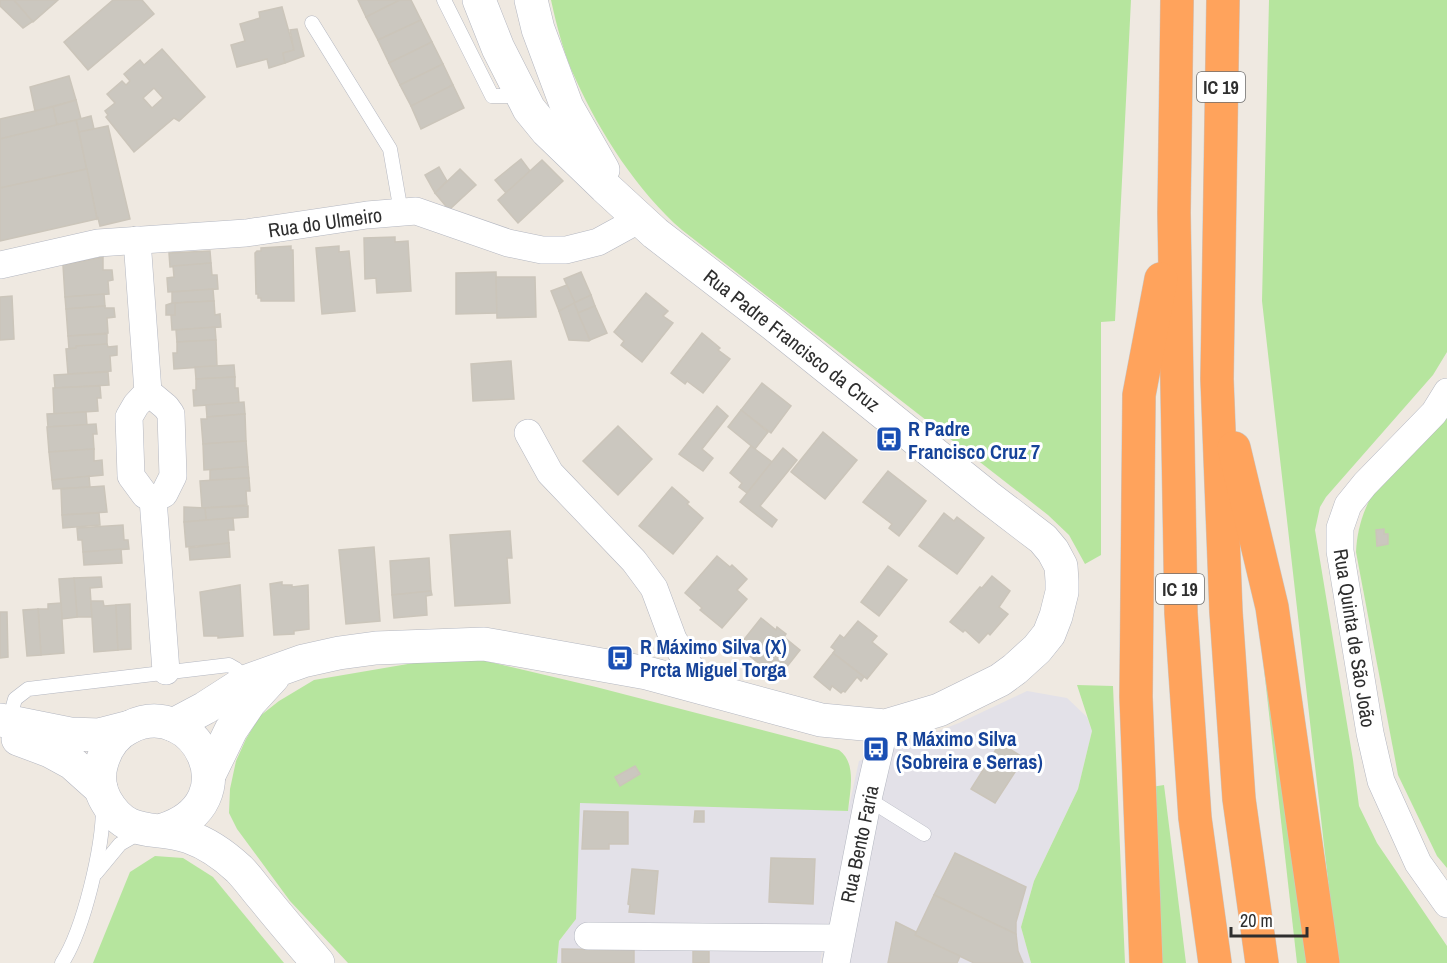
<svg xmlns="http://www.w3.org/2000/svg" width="1447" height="963" font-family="'Archivo Narrow',sans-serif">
<rect width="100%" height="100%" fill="#efe9e1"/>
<polygon fill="#e3e1e8" points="1027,691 1067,698 1087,717 1092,731 1078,789 1034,881 1021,927 1031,963 821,963 829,915 820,963 557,963 559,941 576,919 579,799 848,811 859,761 959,723"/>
<g fill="#b6e59e">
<path d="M551 0H1131L1115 321 1101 322V555L1085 564 1069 535 1048 515 682 230C638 192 600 133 576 80 564 55 557 27 551 0Z"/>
<polygon points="1269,0 1447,0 1447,352 1433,375 1326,497 1320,507 1315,530 1353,760 1359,806 1377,843 1447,946 1447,963 1338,963 1337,959 1262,301"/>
<path d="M1447 418V868L1437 856 1398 775 1356 552C1357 531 1362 514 1372 495Z"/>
<polygon points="1257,607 1308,963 1297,963"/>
<path d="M473 658 596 687 839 750C857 763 850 791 848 811L580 803 576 919 559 941 557 963H348L290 901 237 829 229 813 230 789 236 761 246 739 260 716 279 701 314 680 437 659Z"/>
<polygon points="1077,685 1113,686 1125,963 1031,963 1021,927 1034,881 1078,789 1092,731"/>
<polygon points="1164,785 1186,963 1160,963 1151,787"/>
<polygon points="155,856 183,858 213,877 284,963 93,963 130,872"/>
</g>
<g fill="#cbc7bf" stroke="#cbc5ba" stroke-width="1.5" fill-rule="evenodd">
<polygon points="0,0 14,0 33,21 23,28 0,6"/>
<polygon points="14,0 58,0 33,22"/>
<polygon points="113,0 142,0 154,14 88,70 64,42"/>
<polygon points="358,0 400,0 366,17"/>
<polygon points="400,0 411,0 421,20 378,40 366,17"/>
<polygon points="282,7 294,50 283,53 285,63 269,68 267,59 237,67 231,45 245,41 240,24 260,18 259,12"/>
<polygon points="421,20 432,42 389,63 378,40"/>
<polygon points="297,29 304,56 285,63 283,53 294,50 290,30"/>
<polygon points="432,42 443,64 400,85 389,63"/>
<path d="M162 49 205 97 179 121 174 118 134 152 106 117 108 115 105 111 115 103 107 94 122 81 126 85 130 81 124 74 140 60 144 65ZM154 88 163 98 152 108 143 98Z"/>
<polygon points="443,64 453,85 411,106 400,85"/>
<polygon points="69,76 76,100 35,111 30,87"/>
<polygon points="453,85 464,108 421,129 411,106"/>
<polygon points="76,100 81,119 57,125 53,107"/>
<polygon points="53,107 57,125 0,139 0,119"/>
<polygon points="91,116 94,129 79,132 76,120"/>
<polygon points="76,120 87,169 0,188 0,139"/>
<polygon points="108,126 130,219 100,226 98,218 97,219 79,132"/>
<polygon points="521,159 530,171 506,193 495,180"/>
<polygon points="542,160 563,181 518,223 498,200"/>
<polygon points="439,167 447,181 435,193 425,175"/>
<polygon points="87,169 97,219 0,241 0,188"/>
<polygon points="460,169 476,185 449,210 435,193"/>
<polygon points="395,237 395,242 408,241 411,291 377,293 376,278 365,279 364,238"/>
<polygon points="291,246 291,250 293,250 294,301 261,301 261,298 258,298 258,294 256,294 255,253 257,251 261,251 261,248"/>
<polygon points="339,246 339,252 349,251 355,311 322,314 316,248"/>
<polygon points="210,251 211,263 170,267 169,253"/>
<polygon points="103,257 103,270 112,270 113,280 108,281 109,294 65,297 63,265"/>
<polygon points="211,263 212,275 217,275 218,289 168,292 167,278 174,277 173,266"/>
<polygon points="496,272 497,313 456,314 456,273"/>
<polygon points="581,272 591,295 575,303 564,279"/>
<polygon points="496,277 535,277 536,317 497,318"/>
<polygon points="567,285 575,303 559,311 551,291"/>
<polygon points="213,289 214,301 172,303 172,292"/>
<polygon points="646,293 668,311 663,316 673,323 642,362 621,345 624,341 614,332"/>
<polygon points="104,294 105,306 66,309 65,297"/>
<polygon points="591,295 595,306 578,313 574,303"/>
<polygon points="12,296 14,339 0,340 0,297"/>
<polygon points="214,301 215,315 220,314 221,327 172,330 171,315 175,315 175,303"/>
<polygon points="172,303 175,303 175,315 166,315 166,305"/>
<polygon points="574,303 590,340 589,341 569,340 559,311"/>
<polygon points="105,306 105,308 114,308 115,317 107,318 108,333 68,336 66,309"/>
<polygon points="595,306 607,333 590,340 578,313"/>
<polygon points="215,327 216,340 177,342 176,330"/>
<polygon points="702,333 720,348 718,350 730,359 703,393 687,381 685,384 671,373"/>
<polygon points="107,334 107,344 69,349 68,336"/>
<polygon points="216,340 217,366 174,369 173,353 177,353 177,342"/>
<polygon points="107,344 108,347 117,346 117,355 110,356 111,371 68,374 66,349 76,348 76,346"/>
<polygon points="511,361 514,399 473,401 471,364"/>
<polygon points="234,365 235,377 196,379 195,367"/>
<polygon points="108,372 109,385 55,388 54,375"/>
<polygon points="235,377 235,388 238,388 239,403 194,406 193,390 196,390 196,379"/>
<polygon points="762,383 791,406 771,433 741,410"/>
<polygon points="100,386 101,398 97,398 98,411 54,414 53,388"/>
<polygon points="244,402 245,414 207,417 206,405"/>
<polygon points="717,406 728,416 702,449 713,458 703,471 679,454"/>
<polygon points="741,410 768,432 755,449 728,427"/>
<polygon points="86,412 87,425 48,427 47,414"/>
<polygon points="245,414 246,441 203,444 201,419 207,419 207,417"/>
<polygon points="96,424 97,434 93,434 94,449 49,452 47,427"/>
<polygon points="618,426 652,459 618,495 583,461"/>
<polygon points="823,432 857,460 825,499 791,472"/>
<polygon points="246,441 248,467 204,470 203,444"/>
<polygon points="751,446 772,462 747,493 739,487 742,483 730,473"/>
<polygon points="783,448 797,460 760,506 777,520 772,527 740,502"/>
<polygon points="94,449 94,461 102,460 103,475 52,480 49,452"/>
<polygon points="241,467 248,467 249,478 210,480 210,470"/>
<polygon points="888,471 926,501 899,536 889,528 892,524 863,502"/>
<polygon points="89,476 90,487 53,489 52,480"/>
<polygon points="249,478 250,491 246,491 247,505 202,508 200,481"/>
<polygon points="104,486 107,512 62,515 61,489"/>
<polygon points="672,487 689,502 687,504 703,518 673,554 639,526"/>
<polygon points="248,506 248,517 206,520 205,508"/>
<polygon points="184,507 205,508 206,520 184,522"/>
<polygon points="99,513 100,525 63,528 62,515"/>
<polygon points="944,513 954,521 957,517 984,538 957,574 919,546"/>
<polygon points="233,518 234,530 228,530 229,543 186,547 184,522"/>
<polygon points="123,525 124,540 128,540 129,549 83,552 82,540 78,540 77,528"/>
<polygon points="1384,529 1384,534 1388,534 1388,544 1377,546 1376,530"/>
<polygon points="510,531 512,558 507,558 510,603 455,606 450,535"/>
<polygon points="229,543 230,557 190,560 189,548"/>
<polygon points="374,547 380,621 346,624 339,550"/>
<polygon points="121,549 122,563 84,565 83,552"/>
<polygon points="717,556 730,567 732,565 747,579 737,590 747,599 722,628 700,610 702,608 685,593"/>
<polygon points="429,558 431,591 392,595 390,561"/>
<polygon points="888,566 907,580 879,616 861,602"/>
<polygon points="992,576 1010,591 999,607 1008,614 990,635 988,633 979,643 965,630 963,632 950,622 980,587 982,588"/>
<polygon points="101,577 102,587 90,588 92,617 77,617 74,578"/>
<polygon points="74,578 77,617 62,619 59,579"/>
<polygon points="282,582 282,585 292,585 292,587 308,585 309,629 294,631 294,634 274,635 270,584"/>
<polygon points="240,585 243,636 218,638 218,636 204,636 200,592"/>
<polygon points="431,591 432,595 426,596 427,615 394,618 392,595"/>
<polygon points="91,601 103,601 104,606 116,605 118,650 94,652"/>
<polygon points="61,603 64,653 41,655 38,609 48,609 48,604"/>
<polygon points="130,604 131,649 118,650 116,605"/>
<polygon points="38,609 41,655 27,656 23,610"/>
<polygon points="0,612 7,612 8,657 0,658"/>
<polygon points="761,618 776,630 777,627 786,634 784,637 800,650 778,678 738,647"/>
<polygon points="858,621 877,636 872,642 887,654 867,679 833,653 835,650 831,647 840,635 844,638"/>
<polygon points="833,653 864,677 861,681 857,677 845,692 843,691 841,693 832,686 830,690 814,677"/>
<polygon points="1000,743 1024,758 995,803 971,789"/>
<polygon points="635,766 640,774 620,786 615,777"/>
<polygon points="584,811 628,812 628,844 609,844 609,849 582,849"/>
<polygon points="695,811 704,811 704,822 694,822"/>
<polygon points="955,853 1026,887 1016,922 1016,934 934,895"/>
<polygon points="771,858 815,859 813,904 769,902"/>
<polygon points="632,869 658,871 654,914 629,912 630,905 628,904"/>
<polygon points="934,895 1016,934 1018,951 1023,963 974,963 915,935"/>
<polygon points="896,922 916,932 915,935 960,956 957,963 888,963"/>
<polygon points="562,949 634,950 634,963 562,963"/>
<rect x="693" y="951" width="16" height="12"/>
</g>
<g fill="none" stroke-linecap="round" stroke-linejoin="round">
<defs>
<g id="lane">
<polyline points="444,0 492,96 521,96"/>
<polyline points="312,23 390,149 401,212"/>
<polyline points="9,721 15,699 28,689 229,665 236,669 247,681"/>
<polyline points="868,799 924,834"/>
<polyline points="96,873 120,844 141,832"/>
<path d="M62 963C84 929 103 847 103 807"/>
</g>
<g id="street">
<polyline points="137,240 148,392"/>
<polyline points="0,265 98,243 246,233 367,215 416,211 508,243 542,250 566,250 598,242 640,219"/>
<polygon points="148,392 166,407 171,414 173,476 164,494 153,499 145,495 131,476 129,417 136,405"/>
<polyline points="1447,392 1434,413 1365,484 1348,505 1340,528 1340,551 1370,733 1381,781 1418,863 1447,904"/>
<polyline points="528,433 550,473 634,561 654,588 673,639 703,688"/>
<polyline points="153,499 166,671"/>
<polyline points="588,936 840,938"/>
<polyline points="836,963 868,799 885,726"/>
</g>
<g id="secondary">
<polyline points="531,0 538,29 567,107 603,170"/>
<polyline points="0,720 70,734 99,735 130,727"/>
<polyline points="173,725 205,708 247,681 303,661 339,653 376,648 484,644 647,673 821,720 885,726 939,710 1000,680 1015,669 1037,649 1049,634 1056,616 1062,592 1062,581 1061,566 1053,551 1043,539 988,497 773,324 655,233 605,187 547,131 529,109 498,48 479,0"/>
<polyline points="18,739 50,751 72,763 101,789"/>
<polyline points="209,775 231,730 250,702 273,677"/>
<path d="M163 830C251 802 195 695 130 727 114 735 105 749 101 766 98 777 100 791 106 801 128 839 154 825 189 837 206 843 225 856 239 869 248 878 256 890 265 900 282 921 300 942 318 963"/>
</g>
<g id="highway">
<polyline points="1177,0 1174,213 1181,613 1195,818 1215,963"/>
<polyline points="1223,0 1217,379 1226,612 1239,799 1262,963"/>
<polyline points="1234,448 1272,607 1323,963"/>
<polyline points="1146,963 1136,697 1139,395 1161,279"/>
</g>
</defs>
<use href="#lane" stroke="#b4b7c1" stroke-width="15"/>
<use href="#street" stroke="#b4b7c1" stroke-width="28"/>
<use href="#secondary" stroke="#b4b7c1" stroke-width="34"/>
<use href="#highway" stroke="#c9c9c9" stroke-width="34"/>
<use href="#lane" stroke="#fff" stroke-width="14"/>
<use href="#street" stroke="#fff" stroke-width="27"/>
<use href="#secondary" stroke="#fff" stroke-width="33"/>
<use href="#highway" stroke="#ffa35c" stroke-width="33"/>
</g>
<defs>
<symbol id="bus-square" viewBox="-11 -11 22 22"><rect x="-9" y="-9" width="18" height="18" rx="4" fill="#1a4fb4" stroke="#fff"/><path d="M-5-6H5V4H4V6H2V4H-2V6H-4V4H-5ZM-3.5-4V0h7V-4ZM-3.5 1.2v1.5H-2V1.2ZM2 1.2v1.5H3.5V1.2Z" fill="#fff"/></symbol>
</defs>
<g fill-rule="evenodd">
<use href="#bus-square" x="874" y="424" width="30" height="30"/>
<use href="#bus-square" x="605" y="643" width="30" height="30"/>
<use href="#bus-square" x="861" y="734" width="30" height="30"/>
</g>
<g text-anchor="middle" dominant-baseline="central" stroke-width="6" stroke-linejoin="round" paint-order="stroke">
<g fill="#fff" stroke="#6d6d6d" stroke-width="1.5">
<rect x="1197" y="72" width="48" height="30" rx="4.5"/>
<rect x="1156" y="574" width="48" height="30" rx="4.5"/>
</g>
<g font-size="18" font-weight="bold" fill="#2e2e2e">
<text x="1221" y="87">IC 19</text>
<text x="1180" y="589">IC 19</text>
</g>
<g font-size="20" fill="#2e2e2e" stroke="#fff">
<text transform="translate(325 222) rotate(-8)">Rua do Ulmeiro</text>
<text transform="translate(792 340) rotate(38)">Rua Padre Francisco da Cruz</text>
<text transform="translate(1355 638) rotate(81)">Rua Quinta de São João</text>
<text transform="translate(859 844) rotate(-78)">Rua Bento Faria</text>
</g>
<g font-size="20" font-weight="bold" fill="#164399" stroke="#fff" text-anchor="start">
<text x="908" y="428">R Padre<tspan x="908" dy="23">Francisco Cruz 7</tspan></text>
<text x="640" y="646">R Máximo Silva (X)<tspan x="640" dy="23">Prcta Miguel Torga</tspan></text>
<text x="896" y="738">R Máximo Silva<tspan x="896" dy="23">(Sobreira e Serras)</tspan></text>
</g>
</g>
<path d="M1231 927v9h76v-9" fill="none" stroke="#2e2e2e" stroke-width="3"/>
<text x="1240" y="927" font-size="18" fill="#2e2e2e" stroke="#ffffff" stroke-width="4.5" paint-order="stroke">20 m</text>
</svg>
